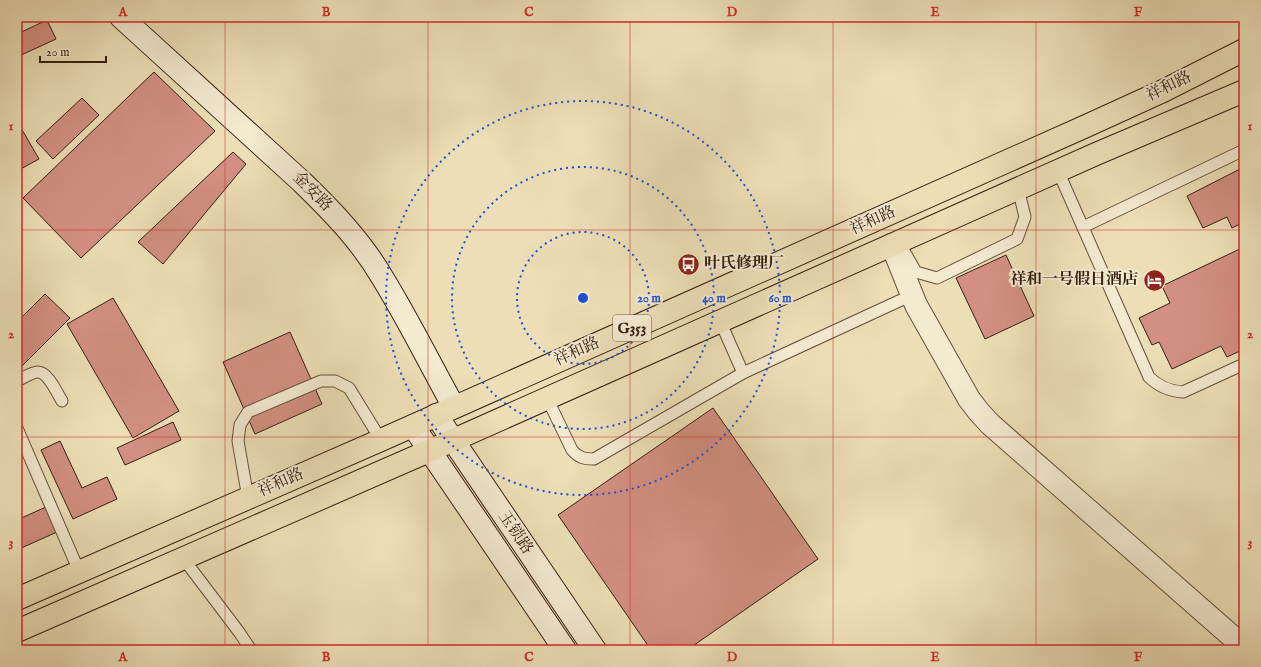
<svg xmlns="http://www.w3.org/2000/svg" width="1261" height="667" font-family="'IM FELL English','Noto Serif SC',serif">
<rect width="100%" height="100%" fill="#ecdfb7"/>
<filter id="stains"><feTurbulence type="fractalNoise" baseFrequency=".005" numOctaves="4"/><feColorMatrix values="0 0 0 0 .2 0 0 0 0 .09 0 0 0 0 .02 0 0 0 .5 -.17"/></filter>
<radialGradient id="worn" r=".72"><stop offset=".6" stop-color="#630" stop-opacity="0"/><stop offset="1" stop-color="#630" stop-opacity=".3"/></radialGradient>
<g fill="#d39082" stroke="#341f12">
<polygon points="47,20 56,39 17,57 17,34"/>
<polygon points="154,72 215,131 81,258 23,198"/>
<polygon points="82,98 99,115 53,159 36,141"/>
<polygon points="17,121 39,159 17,171"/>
<polygon points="233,152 246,164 163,264 138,242"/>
<polygon points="1244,167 1244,222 1232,228 1227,217 1203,228 1187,196"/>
<polygon points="1244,247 1244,349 1227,357 1221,346 1172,369 1159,342 1152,345 1139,318 1170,303 1162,286"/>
<polygon points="1006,255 1034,316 985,339 956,278"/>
<polygon points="45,294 70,318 17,371 17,322"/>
<polygon points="113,298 179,411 133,438 67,324"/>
<polygon points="290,332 322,404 255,434 223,362"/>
<polygon points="713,408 818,559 687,650 651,650 558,515"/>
<polygon points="173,422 181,440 125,465 117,448"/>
<polygon points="60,441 82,488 107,477 117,499 73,519 41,450"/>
<polygon points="46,507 57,532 17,550 17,520"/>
</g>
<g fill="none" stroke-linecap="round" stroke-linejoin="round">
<defs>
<g id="lane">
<path d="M1058 171 1149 377C1159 387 1169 391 1183 392L1244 364"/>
<polyline points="1083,227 1244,150"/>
<polyline points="904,251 916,272 937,278 1017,239 1025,217 1018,188"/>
<polyline points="720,321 743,373"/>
<path d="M17 381C23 378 32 372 38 372 48 372 57 393 62 401"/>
<path d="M547 398 572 450C579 458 584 459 594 459L743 373 912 295"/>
<polyline points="17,428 79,571"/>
<polyline points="248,498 238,441 240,425 248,412 321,381 335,381 349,388 381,440"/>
<polyline points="183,558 239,632 251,650"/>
</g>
<polyline id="street" points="892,245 916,305 969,399 979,412 990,424 1244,647"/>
<g id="secondary">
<path d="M121 17 302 182C332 211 361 241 382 277 408 319 430 364 454 407"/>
<polyline points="436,415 595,650"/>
<polyline points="413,426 565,650"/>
</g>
<g id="highway">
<polyline points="17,599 381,440 1084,127 1163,91 1244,50"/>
<polyline points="17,631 429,451 1096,154 1244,91"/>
</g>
</defs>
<use href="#lane" stroke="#624f3b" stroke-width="13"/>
<use href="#street" stroke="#624f3b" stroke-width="24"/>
<use href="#secondary" stroke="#341f12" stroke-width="24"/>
<use href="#highway" stroke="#341f12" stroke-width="24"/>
<use href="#lane" stroke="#f3ead0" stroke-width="11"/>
<use href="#street" stroke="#f3ead0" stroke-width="22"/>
<use href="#secondary" stroke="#f3ead0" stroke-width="22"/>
<use href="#highway" stroke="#ecdfb7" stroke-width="22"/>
</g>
<path fill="none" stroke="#d62828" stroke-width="1" stroke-opacity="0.55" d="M225 17V650M428 17V650M630 17V650M833 17V650M1036 17V650M17 230H1244M17 437H1244"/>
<g fill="none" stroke="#1d4ed8" stroke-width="2" stroke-dasharray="2 4">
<circle cx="583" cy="298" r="66"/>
<circle cx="583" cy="298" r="131"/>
<circle cx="583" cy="298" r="197"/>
</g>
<defs>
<symbol id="bus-disc" viewBox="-11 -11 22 22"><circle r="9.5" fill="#8f2418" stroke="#f3ead0"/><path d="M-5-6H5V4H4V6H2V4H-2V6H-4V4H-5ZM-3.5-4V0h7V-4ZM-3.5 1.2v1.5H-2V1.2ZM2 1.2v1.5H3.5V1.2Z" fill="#fff"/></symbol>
<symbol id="hotel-disc" viewBox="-11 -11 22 22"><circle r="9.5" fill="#8f2418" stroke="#f3ead0"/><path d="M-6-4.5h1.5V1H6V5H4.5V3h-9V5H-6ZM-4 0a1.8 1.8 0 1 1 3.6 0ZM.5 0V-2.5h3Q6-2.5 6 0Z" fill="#fff"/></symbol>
</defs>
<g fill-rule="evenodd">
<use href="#bus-disc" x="676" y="252" width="25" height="25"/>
<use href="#hotel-disc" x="1142" y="268" width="25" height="25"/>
</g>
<g text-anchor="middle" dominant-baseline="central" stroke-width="4" stroke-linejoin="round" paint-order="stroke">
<rect fill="#f3ead0" stroke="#6d5c4b" stroke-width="1" x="613" y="315" width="38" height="26" rx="3"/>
<g font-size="15" font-weight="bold" fill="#341f12">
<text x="632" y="328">G353</text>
</g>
<g font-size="16" fill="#341f12" stroke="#f3ead0">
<text transform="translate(1169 87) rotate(-26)">祥和路</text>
<text transform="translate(312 192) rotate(45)">金安路</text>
<text transform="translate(873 221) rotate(-24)">祥和路</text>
<text transform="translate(577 352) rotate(-24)">祥和路</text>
<text transform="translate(281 483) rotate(-24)">祥和路</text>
<text transform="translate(515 533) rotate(56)">玉锁路</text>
</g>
<g font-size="16" font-weight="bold" fill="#341f12" stroke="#f3ead0" text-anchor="start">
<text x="704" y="264">叶氏修理厂</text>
<text x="1138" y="280" text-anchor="end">祥和一号假日酒店</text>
</g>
</g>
<circle cx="583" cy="298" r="6" fill="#1d4ed8" stroke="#f3ead0" stroke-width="2"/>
<g font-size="12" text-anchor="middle" font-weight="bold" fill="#1d4ed8" stroke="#f3ead0" stroke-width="4" stroke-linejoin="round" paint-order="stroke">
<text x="649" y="302">20 m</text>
<text x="714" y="302">40 m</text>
<text x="780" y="302">60 m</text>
</g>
<rect width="1261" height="667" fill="none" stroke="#ecdfb7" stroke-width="44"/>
<path d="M40 56v6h66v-6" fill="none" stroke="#341f12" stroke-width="2"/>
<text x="46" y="56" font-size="12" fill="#341f12" stroke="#f3ead0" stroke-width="3" paint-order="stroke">20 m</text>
<rect x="22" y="22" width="1217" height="623" fill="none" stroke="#d62828" stroke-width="1.5"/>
<g font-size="13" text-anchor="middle" font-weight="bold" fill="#d62828">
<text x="123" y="16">A</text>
<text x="326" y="16">B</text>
<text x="529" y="16">C</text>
<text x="732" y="16">D</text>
<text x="935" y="16">E</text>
<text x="1138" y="16">F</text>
<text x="11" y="130">1</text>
<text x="1250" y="130">1</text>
<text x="11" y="338">2</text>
<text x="1250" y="338">2</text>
<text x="11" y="546">3</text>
<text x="1250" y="546">3</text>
<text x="123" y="661">A</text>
<text x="326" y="661">B</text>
<text x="529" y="661">C</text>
<text x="732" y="661">D</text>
<text x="935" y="661">E</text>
<text x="1138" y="661">F</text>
</g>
<rect width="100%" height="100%" filter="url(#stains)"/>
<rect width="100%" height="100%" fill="url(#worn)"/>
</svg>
